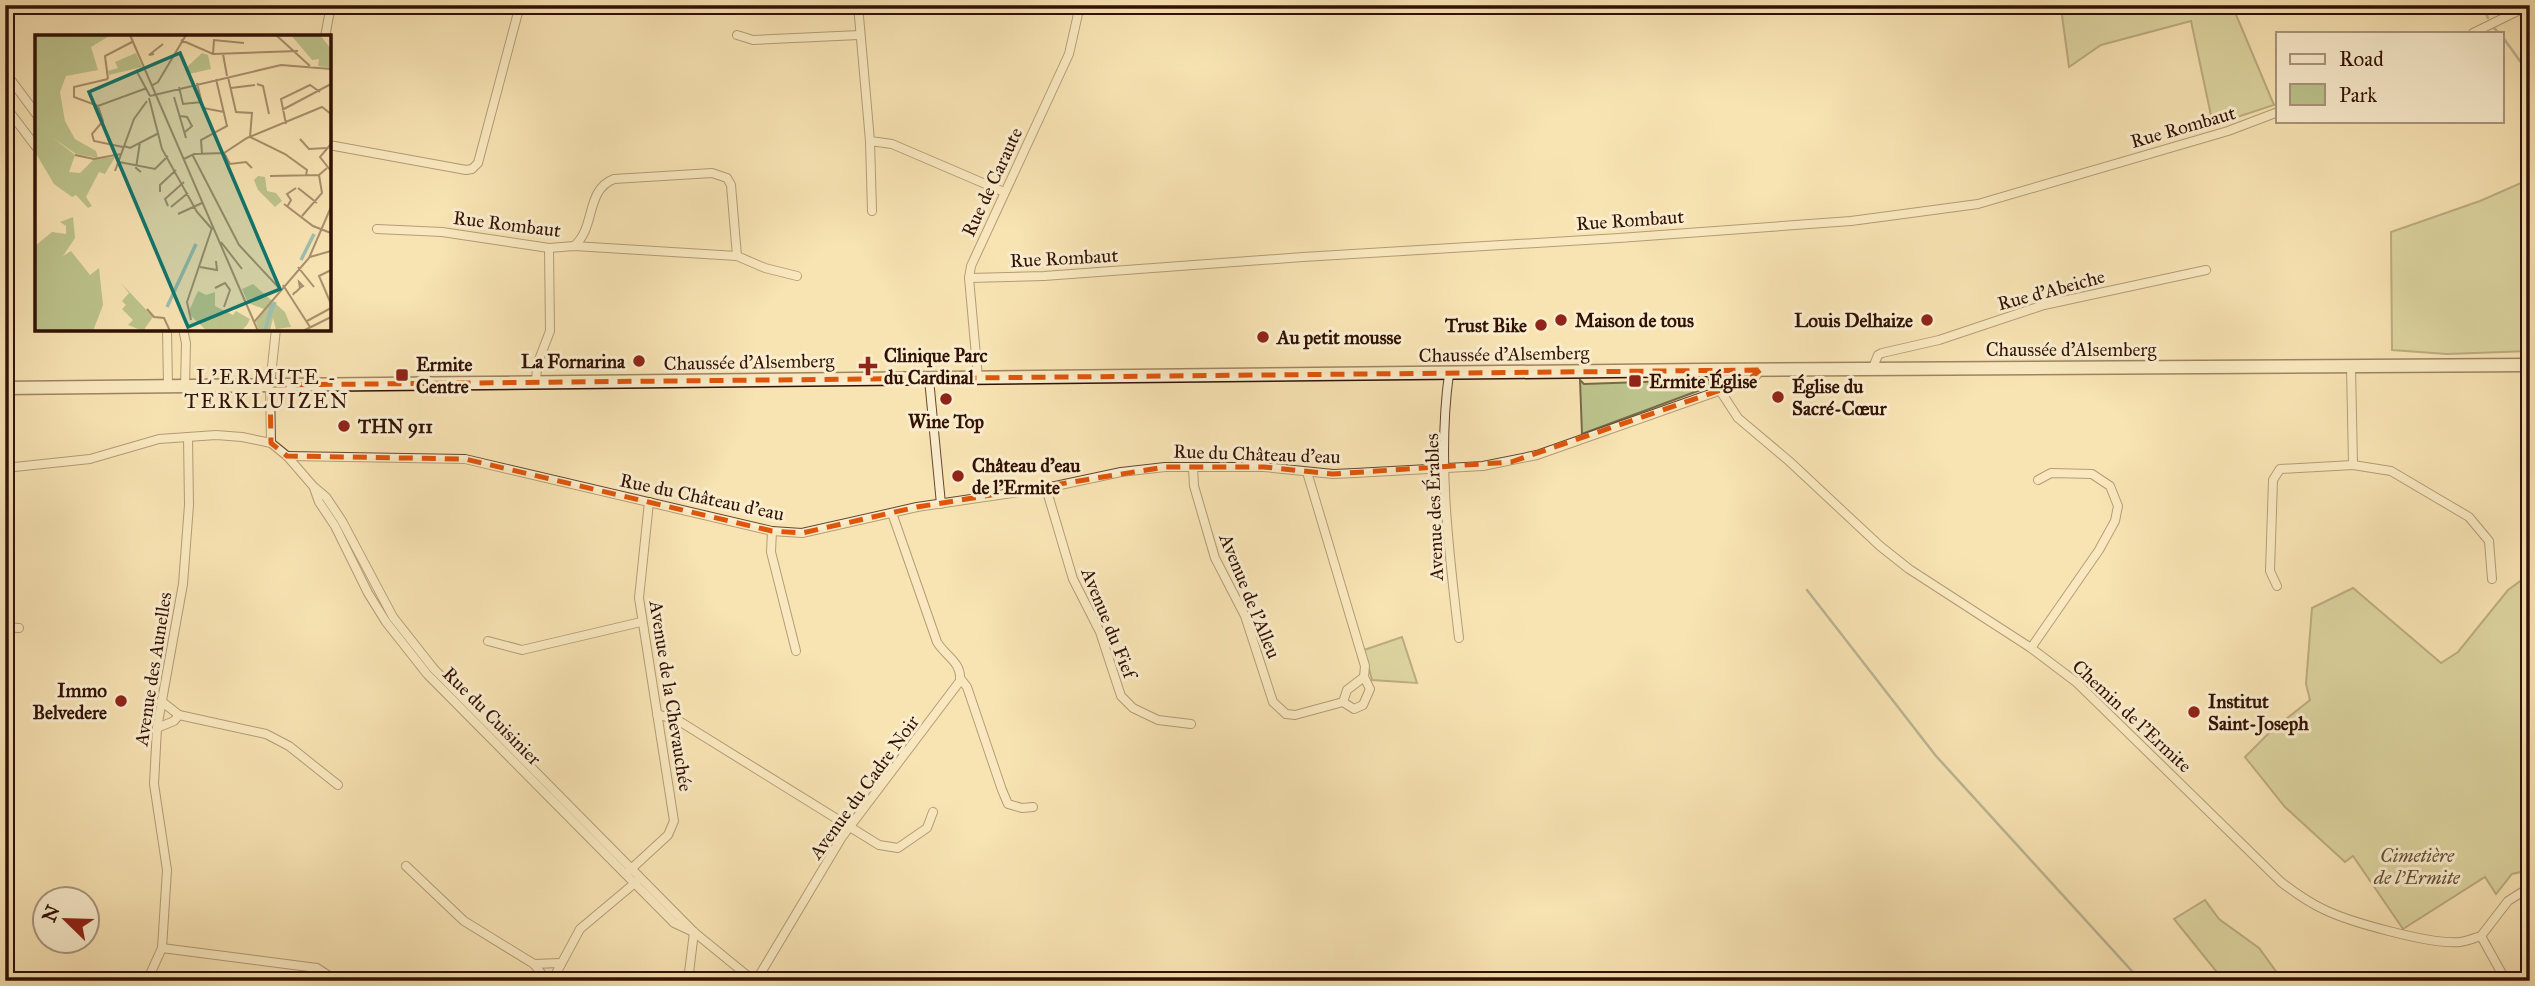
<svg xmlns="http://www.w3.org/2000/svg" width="2535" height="986" font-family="'IM FELL Great Primer',serif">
<rect width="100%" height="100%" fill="#f8e3b3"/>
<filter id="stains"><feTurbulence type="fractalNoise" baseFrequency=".00286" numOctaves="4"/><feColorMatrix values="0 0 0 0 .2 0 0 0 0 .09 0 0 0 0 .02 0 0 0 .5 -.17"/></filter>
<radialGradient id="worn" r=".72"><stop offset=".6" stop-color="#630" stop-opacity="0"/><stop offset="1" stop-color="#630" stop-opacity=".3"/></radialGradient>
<g fill="#bdc48d" stroke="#776a48" stroke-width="2">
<polygon points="2064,5 2232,5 2274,105 2213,125 2191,21 2101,45 2069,67 2061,8"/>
<polygon points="2530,179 2530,351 2447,354 2392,350 2391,232 2480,201"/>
<polygon points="1730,379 1582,434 1580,380 1584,384"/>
<polygon points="2530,574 2530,870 2512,874 2496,894 2485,877 2403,929 2353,856 2345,862 2285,807 2245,757 2272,730 2310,700 2306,684 2312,608 2353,588 2441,663 2458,652 2508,590"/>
<polygon points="1402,637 1417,683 1372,680 1364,650"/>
<polygon points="2205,900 2219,919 2259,948 2283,981 2224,981 2174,919"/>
</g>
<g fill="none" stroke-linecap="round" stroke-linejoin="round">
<g stroke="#72796a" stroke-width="2.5">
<polyline points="2483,5 2488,18"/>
<polyline points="2494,28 2499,33"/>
<polyline points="2502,36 2530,75"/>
<polyline points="1807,590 1936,756 2141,981"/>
</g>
<defs>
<g id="street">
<polyline points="858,5 870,141 892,144 1004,192"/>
<polyline points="2473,33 2530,5"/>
<polyline points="737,35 753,40 859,35"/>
<polyline points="325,37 331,5"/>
<polyline points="5,72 37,115"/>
<polyline points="5,106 37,148"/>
<polyline points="870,141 872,211"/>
<polyline points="329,145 466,170 472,169 478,163 520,5"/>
<polyline points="377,229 442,232 549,248 574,246 737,256 765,268 797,276"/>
<path d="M574 246C596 228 585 190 614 179L712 173 727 178 731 185 737 256"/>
<polyline points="969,278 1044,276 1303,257 1619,238 1851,221 1911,213 1978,204 2228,131 2278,112"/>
<polyline points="167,329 168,387"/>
<polyline points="183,329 186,343 185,387"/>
<polyline points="2351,366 2353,465"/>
<polyline points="1872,370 1878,355 1882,353 1939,340 2044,305 2206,270"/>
<path d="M1449 374C1437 460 1449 552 1459 638"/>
<polyline points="978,378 969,278 971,266 1069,54 1080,5"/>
<polyline points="929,379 941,504"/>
<polyline points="536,383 537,365 550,331 549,248"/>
<path d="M1719 389 1738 418 1789 461 1880 546 1909 569 2031 648 2076 682 2281 882C2294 892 2308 902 2323 909 2349 922 2432 945 2460 942 2467 941 2475 938 2481 936"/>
<polyline points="271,443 270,385 276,329"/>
<polyline points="287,456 465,459 772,531 802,533 917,507 1046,488 1121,472 1165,467 1264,467 1333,474 1355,473 1483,466 1537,455 1747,381 1756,376 1760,370"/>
<polyline points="5,468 90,459 159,439 216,435 242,437 271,443 287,456 313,486 326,497 342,521 393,617 434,669 694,932 754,981"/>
<polyline points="1193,468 1194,486 1215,558 1245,616 1273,702 1286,714 1295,715 1343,702 1354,709 1363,705 1370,689 1364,677 1365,666 1307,472"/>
<polyline points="314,488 319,502 335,526 368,593 386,622 427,674 674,923 691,931"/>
<polyline points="1046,488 1073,579 1100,632 1121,696 1133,708 1158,720 1191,724"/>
<polyline points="772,531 771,552 796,651"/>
<polyline points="2277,586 2270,571 2273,480 2280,469 2353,465 2391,471 2469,517 2489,541 2492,579"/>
<polyline points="5,627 19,628"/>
<polyline points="488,641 522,650 641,622"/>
<polyline points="2031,648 2099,550 2115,521 2118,506 2110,486 2092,474 2051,473 2038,480"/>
<polyline points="960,678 967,687 1002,790 1008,804 1022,808 1033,807"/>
<polyline points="161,701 179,715 266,734 289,746 338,785"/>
<polyline points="1343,702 1347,690 1364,677"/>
<polyline points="657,714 679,721 879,845 898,848 927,828 933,812"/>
<polyline points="157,728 174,721 179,715"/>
<polyline points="406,866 464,921 534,964 547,981"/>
<polyline points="630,870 668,835 674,821 639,598 649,502"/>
<polyline points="2481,936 2508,901 2530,887"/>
<polyline points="2481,936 2506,981"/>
<polyline points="162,948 317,968 337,981"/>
<polyline points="534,964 560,963"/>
<polyline points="147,981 162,948 167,870 154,784 157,728 183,584 189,505 188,437"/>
<polyline points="552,981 580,929 636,882"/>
<polyline points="688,981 694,932"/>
<path d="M756 981 842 837 960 681C962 662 946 657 937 642L892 513"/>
</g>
<polyline id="secondary" points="5,388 1702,370 2530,365"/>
</defs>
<use href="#street" stroke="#634630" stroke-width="10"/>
<use href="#secondary" stroke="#311104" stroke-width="15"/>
<use href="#street" stroke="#faedce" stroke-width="8"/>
<use href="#secondary" stroke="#faedce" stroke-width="12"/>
</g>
<path d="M0 0H2535V986H0ZM1760 370 1747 381 1511 462 1333 474 1264 467H1165L917 507 802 533 772 531 465 459 287 456 271 443 270 385Z" fill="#f8e3b3" fill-opacity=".55" fill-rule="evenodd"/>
<path fill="none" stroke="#df550c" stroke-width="5" stroke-dasharray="14 9" stroke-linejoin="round" d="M1760 370 1747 381 1511 462 1333 474 1264 467H1165L917 507 802 533 772 531 465 459 287 456 271 443 270 385Z"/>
<g fill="#8f2418" stroke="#faedce" stroke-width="2.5">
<circle cx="1561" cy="320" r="7"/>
<circle cx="1927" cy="320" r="7"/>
<circle cx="1541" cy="325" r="7"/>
<circle cx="1263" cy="337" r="7"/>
<circle cx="639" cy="361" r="7"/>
<path d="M864.5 355.5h7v7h7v7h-7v7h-7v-7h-7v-7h7z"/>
<rect x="395" y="368" width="14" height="14" rx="3.5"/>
<rect x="1628" y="374" width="14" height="14" rx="3.5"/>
<circle cx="1778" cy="397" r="7"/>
<circle cx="946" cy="399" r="7"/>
<circle cx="344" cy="426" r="7"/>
<circle cx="958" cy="476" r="7"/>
<circle cx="121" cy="701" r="7"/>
<circle cx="2194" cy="712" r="7"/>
</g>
<g text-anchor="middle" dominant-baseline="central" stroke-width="6" stroke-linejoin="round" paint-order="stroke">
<g font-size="19" fill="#311104" stroke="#faedce">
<text transform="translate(2183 127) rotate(-16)">Rue Rombaut</text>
<text transform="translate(992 182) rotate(-65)">Rue de Caraute</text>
<text transform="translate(1630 220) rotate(-4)">Rue Rombaut</text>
<text transform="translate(507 224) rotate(7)">Rue Rombaut</text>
<text transform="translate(1064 258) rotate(-3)">Rue Rombaut</text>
<text transform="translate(2051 290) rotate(-15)">Rue d'Abeiche</text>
<text x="2071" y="349">Chaussée d'Alsemberg</text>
<text transform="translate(1504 354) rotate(-1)">Chaussée d'Alsemberg</text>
<text transform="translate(749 362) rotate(-1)">Chaussée d'Alsemberg</text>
<text transform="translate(1257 454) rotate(2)">Rue du Château d'eau</text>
<text transform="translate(702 497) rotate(12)">Rue du Château d'eau</text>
<text transform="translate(1434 507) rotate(-92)">Avenue des Érables</text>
<text transform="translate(1250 596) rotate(68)">Avenue de l'Alleu</text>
<text transform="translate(1109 623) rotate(68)">Avenue du Fief</text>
<text transform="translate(153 669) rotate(-81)">Avenue des Aunelles</text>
<text transform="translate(671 696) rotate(81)">Avenue de la Chevauchée</text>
<text transform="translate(492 716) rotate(45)">Rue du Cuisinier</text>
<text transform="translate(2132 716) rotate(43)">Chemin de l'Ermite</text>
<text transform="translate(864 787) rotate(-54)">Avenue du Cadre Noir</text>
</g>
<g font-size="19" font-weight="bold" fill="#311104" stroke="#faedce" text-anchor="start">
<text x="1575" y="320">Maison de tous</text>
<text x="1913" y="320" text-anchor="end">Louis Delhaize</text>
<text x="1527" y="325" text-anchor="end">Trust Bike</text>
<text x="1277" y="337">Au petit mousse</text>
<text x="884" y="355">Clinique Parc<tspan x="884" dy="22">du Cardinal</tspan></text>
<text x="625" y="361" text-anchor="end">La Fornarina</text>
<text x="416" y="364">Ermite<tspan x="416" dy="22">Centre</tspan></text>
<text x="1649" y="381">Ermite Église</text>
<text x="1792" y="386">Église du<tspan x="1792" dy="22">Sacré-Cœur</tspan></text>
<text x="946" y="421" text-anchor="middle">Wine Top</text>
<text x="358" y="426">THN 911</text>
<text x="972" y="465">Château d'eau<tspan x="972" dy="22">de l'Ermite</tspan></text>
<text x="107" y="690" text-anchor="end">Immo<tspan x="107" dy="22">Belvedere</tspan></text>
<text x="2208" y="701">Institut<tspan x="2208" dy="22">Saint-Joseph</tspan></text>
</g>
<g font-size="19" font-style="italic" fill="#625034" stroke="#faedce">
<text x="2417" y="855">Cimetière<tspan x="2417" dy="22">de l'Ermite</tspan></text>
</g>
<g font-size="21" letter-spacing="2" fill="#311104" stroke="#faedce">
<text x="267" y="377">L'ERMITE -<tspan x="267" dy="24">TERKLUIZEN</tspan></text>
</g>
</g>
<g transform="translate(35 35)">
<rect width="296" height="296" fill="#f8e3b3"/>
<path d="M0 0H76L56 12 63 35 31 41 25 57 30 86 40 104 61 116 63 123 41 119 17 102 40 120 34 137 45 138 59 124 80 122 70 139 64 137 51 162 57 171 53 173 41 160 37 162 19 149 0 117ZM256 0H285L296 14V33L283 31 284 24 277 25ZM101 18 107 32 74 40 73 36 83 33 80 27ZM167 18 173 20 176 34 154 39 152 32ZM223 141 230 142 232 156 241 158 247 166 240 172 223 155 219 145ZM38 182 40 203 28 221 36 216 55 240 64 233 68 270 58 296H0V211L17 197 31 199V191L25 187ZM85 247 118 282 108 296 93 290 98 285 87 274 91 270 87 266 94 258ZM218 249 250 277 256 292 241 294 238 283 235 296H224L221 287 229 274 213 268 207 254ZM163 256 171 260 180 257V271L198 280 201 276 215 284 212 290 206 296H172L153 278Z" fill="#bdc48d"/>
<path fill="none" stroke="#9dbeae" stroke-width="3.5" d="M266 225 279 199M132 272 161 209M231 291 240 267M230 296 237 269"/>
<path fill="none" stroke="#a88f6d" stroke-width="2" d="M95 0 223 296M241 0 275 31M146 5 178 19 263 16M119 19 114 20 128 9M178 19 179 5 209 8M188 19 192 41M101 35 115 61M193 42 201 77 217 78 215 102 250 119 272 135 271 140M73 44 39 52V62L63 71 112 53M73 44 70 21 97 7M162 48 168 73 189 77M222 49 228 51 234 79M116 51 123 47 151 0M144 52 148 69 167 67M196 53 220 50M115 61 246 30 296 34M139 62 151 103M114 63 127 114 162 177 177 194M63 71 68 86 57 99 59 106 88 112M247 75 296 49M145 81 152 82 157 91 150 97M251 89 246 64 275 50 285 57M265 104 274 114 292 113M105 107 101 133 106 137M296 109 285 122 296 136M89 111 95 113 124 98M189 118 195 129 211 127 217 133M157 119 204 210 245 254M167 119 166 105 192 91 181 44M40 120 59 124 86 119M149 124 159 119 189 118 212 103 287 72 296 79M84 127 120 134 133 121M80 136 99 84 112 66M235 141 284 140 292 133M263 153 282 168M125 157V150L141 135M249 169 278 191 296 198M133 171 130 164 149 147M136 172 153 158M252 172 256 165 252 159 261 153M143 179 167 168M267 181 287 158 284 140M186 207 207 234M275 222 296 216M165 232 182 235 181 226M263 232 279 252M296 235 284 241 296 269M248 250 275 292M180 253 190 248 195 255 189 272M258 260 259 258 261 257 265 253 268 251 264 247 265 253M112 274 119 282 129 283 135 296M156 285 152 267 177 193M272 286 296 273M219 287 274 223 296 172M268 296 296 282"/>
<path fill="#0f766e" fill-opacity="0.15" stroke="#0f766e" stroke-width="3.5" d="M145 18 245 254 153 292 54 57Z"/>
<rect width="296" height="296" fill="none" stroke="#311104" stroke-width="3.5"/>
</g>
<rect width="2535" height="986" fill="none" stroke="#f8e3b3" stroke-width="28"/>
<rect x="7" y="7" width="2521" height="972" fill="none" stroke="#311104" stroke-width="3.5"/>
<rect x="14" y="14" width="2507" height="958" fill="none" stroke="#311104" stroke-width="2"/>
<rect x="2276" y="32" width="228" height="91" fill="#faedce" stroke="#aa957d" stroke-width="2"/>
<rect x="2290" y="54" width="35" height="10" fill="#faedce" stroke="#aa957d" stroke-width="2"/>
<text x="2339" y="66" font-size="21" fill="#311104">Road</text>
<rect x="2290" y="84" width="35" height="21" fill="#bdc48d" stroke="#aa957d" stroke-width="2"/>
<text x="2339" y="102" font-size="21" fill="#311104">Park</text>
<g transform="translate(66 920) rotate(293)"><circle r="33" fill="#faedce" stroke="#aa957d" stroke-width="2"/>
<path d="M0-5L12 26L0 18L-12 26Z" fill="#8f2418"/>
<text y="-10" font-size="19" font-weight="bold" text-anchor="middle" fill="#311104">N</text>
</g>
<rect width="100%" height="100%" filter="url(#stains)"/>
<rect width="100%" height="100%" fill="url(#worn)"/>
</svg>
